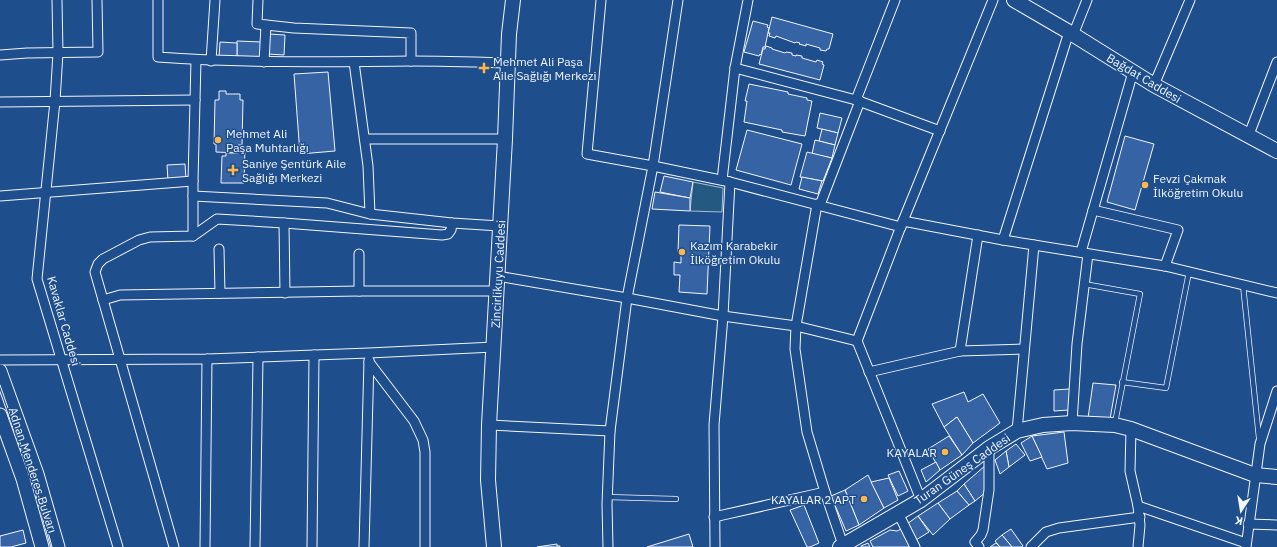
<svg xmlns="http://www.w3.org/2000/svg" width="1277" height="547" font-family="'IBM Plex Sans',sans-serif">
<rect width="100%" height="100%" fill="#1f4e8c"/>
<polygon fill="#245a82" stroke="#a8bbd7" points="693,182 723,188 722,212 690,211"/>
<g fill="#3563a3" stroke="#f2f6ff">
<polygon points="772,17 833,34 829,49 827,49 826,51 820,50 820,48 806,44 806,46 799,44 800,43 796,42 795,43 776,36 775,38 769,36 770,33 768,33"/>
<polygon points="753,21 768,25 767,27 769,28 765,47 763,47 761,55 760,54 759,56 744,52"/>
<polygon points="269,34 285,35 284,55 268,54"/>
<polygon points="237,41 262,42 261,58 237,57"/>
<polygon points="220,42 237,43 237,57 219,57"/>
<polygon points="766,46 772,48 772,49 785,53 786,52 792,53 792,55 796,56 796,55 802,56 802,58 816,62 817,60 823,62 822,64 824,65 820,80 759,64 763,49 765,49"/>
<polygon points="328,72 335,151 300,154 294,74"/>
<polygon points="749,84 788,92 788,94 807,98 807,100 812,101 805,136 782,132 782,130 744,122 747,101 745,101"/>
<polygon points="219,91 226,91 226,94 240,94 240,100 243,100 242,145 238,145 238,153 216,152 216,144 214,144 215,100 219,100"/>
<polygon points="820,113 842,118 838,133 817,128"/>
<polygon points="822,129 838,133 835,145 819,141"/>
<polygon points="747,130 802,144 791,185 736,170"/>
<polygon points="1125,136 1154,144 1135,210 1107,202"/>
<polygon points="815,140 835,145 832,158 812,154"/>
<polygon points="238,148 245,148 244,183 221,183 222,156 226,156 226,153 238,153"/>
<polygon points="807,152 832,158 823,181 800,177"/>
<polygon points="185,164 186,180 168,181 167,165"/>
<polygon points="664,176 693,182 690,198 660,192"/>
<polygon points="802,177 822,181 818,194 799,189"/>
<polygon points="655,192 690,198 690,211 652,209"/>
<polygon points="679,225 710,226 707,294 679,292 680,275 674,275 674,262 681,263 681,252 678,252"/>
<polygon points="1093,383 1116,385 1110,419 1088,418"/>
<polygon points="1070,389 1069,410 1054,411 1054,390"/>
<polygon points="964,392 968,402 983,394 1000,423 973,443 957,417 944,427 932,404"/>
<polygon points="957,417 973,443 962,455 944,427"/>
<polygon points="1064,432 1068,463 1047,469 1032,436"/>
<polygon points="949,436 962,455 940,470 928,449"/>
<polygon points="1032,436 1042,457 1030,461 1021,443"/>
<polygon points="1016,444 1025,455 1009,467 1006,451"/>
<polygon points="1006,451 1009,467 1000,474 995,460"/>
<polygon points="936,462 940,470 926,482 921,470"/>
<polygon points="986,465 986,492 975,501 964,484"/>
<polygon points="899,471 908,491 898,496 888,475"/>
<polygon points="868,475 884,508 859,525 845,490"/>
<polygon points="889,478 898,500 884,508 871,482"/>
<polygon points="964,484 975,501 969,505 957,491"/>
<polygon points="845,490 859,525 846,531 831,496"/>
<polygon points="957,491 969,505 950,519 938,503"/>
<polygon points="938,503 950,519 933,535 918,516"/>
<polygon points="804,505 819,543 810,547 807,547 790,510"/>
<polygon points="918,516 929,532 916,540 907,524"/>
<polygon points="901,529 910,547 873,547 870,541 890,530 897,531"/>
<polygon points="1011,529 1023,546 1021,547 1012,547 1002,535"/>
<polygon points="23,530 26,543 11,547 0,547 0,536"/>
<polygon points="689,534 693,547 647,547"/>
<polygon points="1002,535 1012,547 1000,547 995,541"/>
<polygon points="868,543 870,547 861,547 861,546"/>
<polygon points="996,543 1000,547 990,547"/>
<polygon points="557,544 557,546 560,546 560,547 537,547"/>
</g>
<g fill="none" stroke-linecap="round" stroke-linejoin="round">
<defs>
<g id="service">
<polyline points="1084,284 1140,294 1115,423"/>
<polyline points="1243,285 1259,438"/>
<polyline points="1122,382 1166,388 1189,272"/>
<polyline points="607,497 676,499"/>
</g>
<g id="minor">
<polyline points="57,0 58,53 55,101 37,279 118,547"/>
<path d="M158 0V57C242 63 326 62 410 61 443 61 475 62 508 63"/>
<polyline points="258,0 257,24 294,28 411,33 411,61"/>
<polyline points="601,0 587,154 653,166 730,182 901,227"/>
<polyline points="1073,35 1087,0"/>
<polyline points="0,55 27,53 98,52 97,0"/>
<polyline points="211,61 215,0"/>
<polyline points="264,62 266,25"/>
<polyline points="354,62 368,166 370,214"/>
<polyline points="735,68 856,100 940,131"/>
<polyline points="1154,85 1190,0"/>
<polyline points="856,100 895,0"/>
<polyline points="0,102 195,100"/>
<polyline points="1248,137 1277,62"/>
<polyline points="365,139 505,139"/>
<polyline points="722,180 735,68 748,0"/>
<polyline points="0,196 193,181"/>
<polyline points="193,196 327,203 370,214 452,223 500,226"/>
<polyline points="817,204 796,326 795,349 807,432 825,492 843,545"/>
<polyline points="820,205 860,101"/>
<polyline points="1093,210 1178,230 1165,266"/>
<polyline points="903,221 1003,240 1165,266 1277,293"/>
<polyline points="284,223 285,293"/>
<polyline points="193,236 217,219 284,223 442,235 448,234 451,230 452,223"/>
<polyline points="1003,240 1069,32"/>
<polyline points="219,249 220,293"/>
<polyline points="1081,252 1133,72"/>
<polyline points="497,276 627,298 723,316 796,326 857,341"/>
<polyline points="359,291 359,254"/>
<polyline points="103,300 120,295 359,291 496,291"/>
<polyline points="960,351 978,235"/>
<polyline points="0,360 207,359 369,353 494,347"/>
<polyline points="369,362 414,421 423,440 425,452 425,547"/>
<polyline points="869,372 960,351 1024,349"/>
<polyline points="1072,423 1077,344 1088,254"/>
<polyline points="489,425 610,431"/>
<polyline points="1131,429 1130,471 1138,506 1140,525 1138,547"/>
<polyline points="1017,431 1034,245"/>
<polyline points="921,500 857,341 903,221 993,0"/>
<polyline points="1138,506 1246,543"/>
<polyline points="898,513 915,547"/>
<polyline points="714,517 825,492"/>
<polyline points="1248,524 1277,525"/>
<polyline points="174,547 95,272 98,264 103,259 139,240 150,237 193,236 193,181 196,60"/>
<polyline points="205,547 207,359"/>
<polyline points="255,547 258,357"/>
<polyline points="312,547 314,355"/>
<polyline points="364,547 369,360"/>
<polyline points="608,547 607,504 610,431 627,298 653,166 678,0"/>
<polyline points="715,547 714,425 723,316 730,182"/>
<polyline points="979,547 975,542 981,535 983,530 989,490 989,448"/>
<polyline points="1031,547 1046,532 1059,528 1140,517"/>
<polyline points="1246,547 1260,444 1277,391"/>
</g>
<g id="secondary">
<polyline points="0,371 37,474 58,547"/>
<polyline points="0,415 23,479 42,547"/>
</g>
<g id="primary">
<polyline points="1014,0 1069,32 1154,85 1277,151"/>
<polyline points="494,547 488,480 489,425 505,139 509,34 513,0"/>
<polyline points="840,547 921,500 989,448 1017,431 1043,425 1072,423 1115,425 1131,429 1255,475 1277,477"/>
</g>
</defs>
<use href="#service" stroke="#f2f6ff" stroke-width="6"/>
<use href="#minor" stroke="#f2f6ff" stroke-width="11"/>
<use href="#secondary" stroke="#f2f6ff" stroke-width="15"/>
<use href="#primary" stroke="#f2f6ff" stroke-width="16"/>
<use href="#service" stroke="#1f4e8c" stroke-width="4.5"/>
<use href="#minor" stroke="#1f4e8c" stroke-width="9"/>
<use href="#secondary" stroke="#1f4e8c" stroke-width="13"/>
<use href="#primary" stroke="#1f4e8c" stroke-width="14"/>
<polyline stroke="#f2f6ff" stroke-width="1" points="0,385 38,494 52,547"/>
</g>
<g fill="#ffb74d" stroke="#1f4e8c" stroke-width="1.5">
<path d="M482 62h4v4h4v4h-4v4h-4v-4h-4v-4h4z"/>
<circle cx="218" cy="140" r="4"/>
<path d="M231 164h4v4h4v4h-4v4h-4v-4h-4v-4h4z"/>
<circle cx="1145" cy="185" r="4"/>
<circle cx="682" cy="252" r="4"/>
<circle cx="945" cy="452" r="4"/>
<circle cx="864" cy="499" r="4"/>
</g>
<g text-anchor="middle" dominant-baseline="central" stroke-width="3" stroke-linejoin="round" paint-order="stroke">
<g font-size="12" fill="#f2f6ff" stroke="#1f4e8c" text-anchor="start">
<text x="493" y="61">Mehmet Ali Paşa<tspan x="493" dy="14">Aile Sağlığı Merkezi</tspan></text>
<text x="226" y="133">Mehmet Ali<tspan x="226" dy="14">Paşa Muhtarlığı</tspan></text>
<text x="242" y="163">Saniye Şentürk Aile<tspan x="242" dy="14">Sağlığı Merkezi</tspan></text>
<text x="1153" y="178">Fevzi Çakmak<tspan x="1153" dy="14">İlköğretim Okulu</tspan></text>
<text x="690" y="245">Kazım Karabekir<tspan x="690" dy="14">İlköğretim Okulu</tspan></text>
<text x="937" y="452" text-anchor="end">KAYALAR</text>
<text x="856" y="499" text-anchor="end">KAYALAR 2 APT</text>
</g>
<g font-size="12" fill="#f2f6ff" stroke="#1f4e8c">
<text transform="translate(1144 78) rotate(31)">Bağdat Caddesi</text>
<text transform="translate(498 274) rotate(-87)">Zincirlikuyu Caddesi</text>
<text transform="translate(64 321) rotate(74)">Kavaklar Caddesi</text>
<text transform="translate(962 469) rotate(-35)">Turan Güneş Caddesi</text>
<text transform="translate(33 470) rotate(72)">Adnan Menderes Bulvarı</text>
</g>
</g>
<g transform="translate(1241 511) rotate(192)" stroke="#1f4e8c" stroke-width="3" paint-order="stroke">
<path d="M0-3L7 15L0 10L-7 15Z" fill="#f2f6ff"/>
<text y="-6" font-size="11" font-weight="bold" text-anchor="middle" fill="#f2f6ff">K</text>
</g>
</svg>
